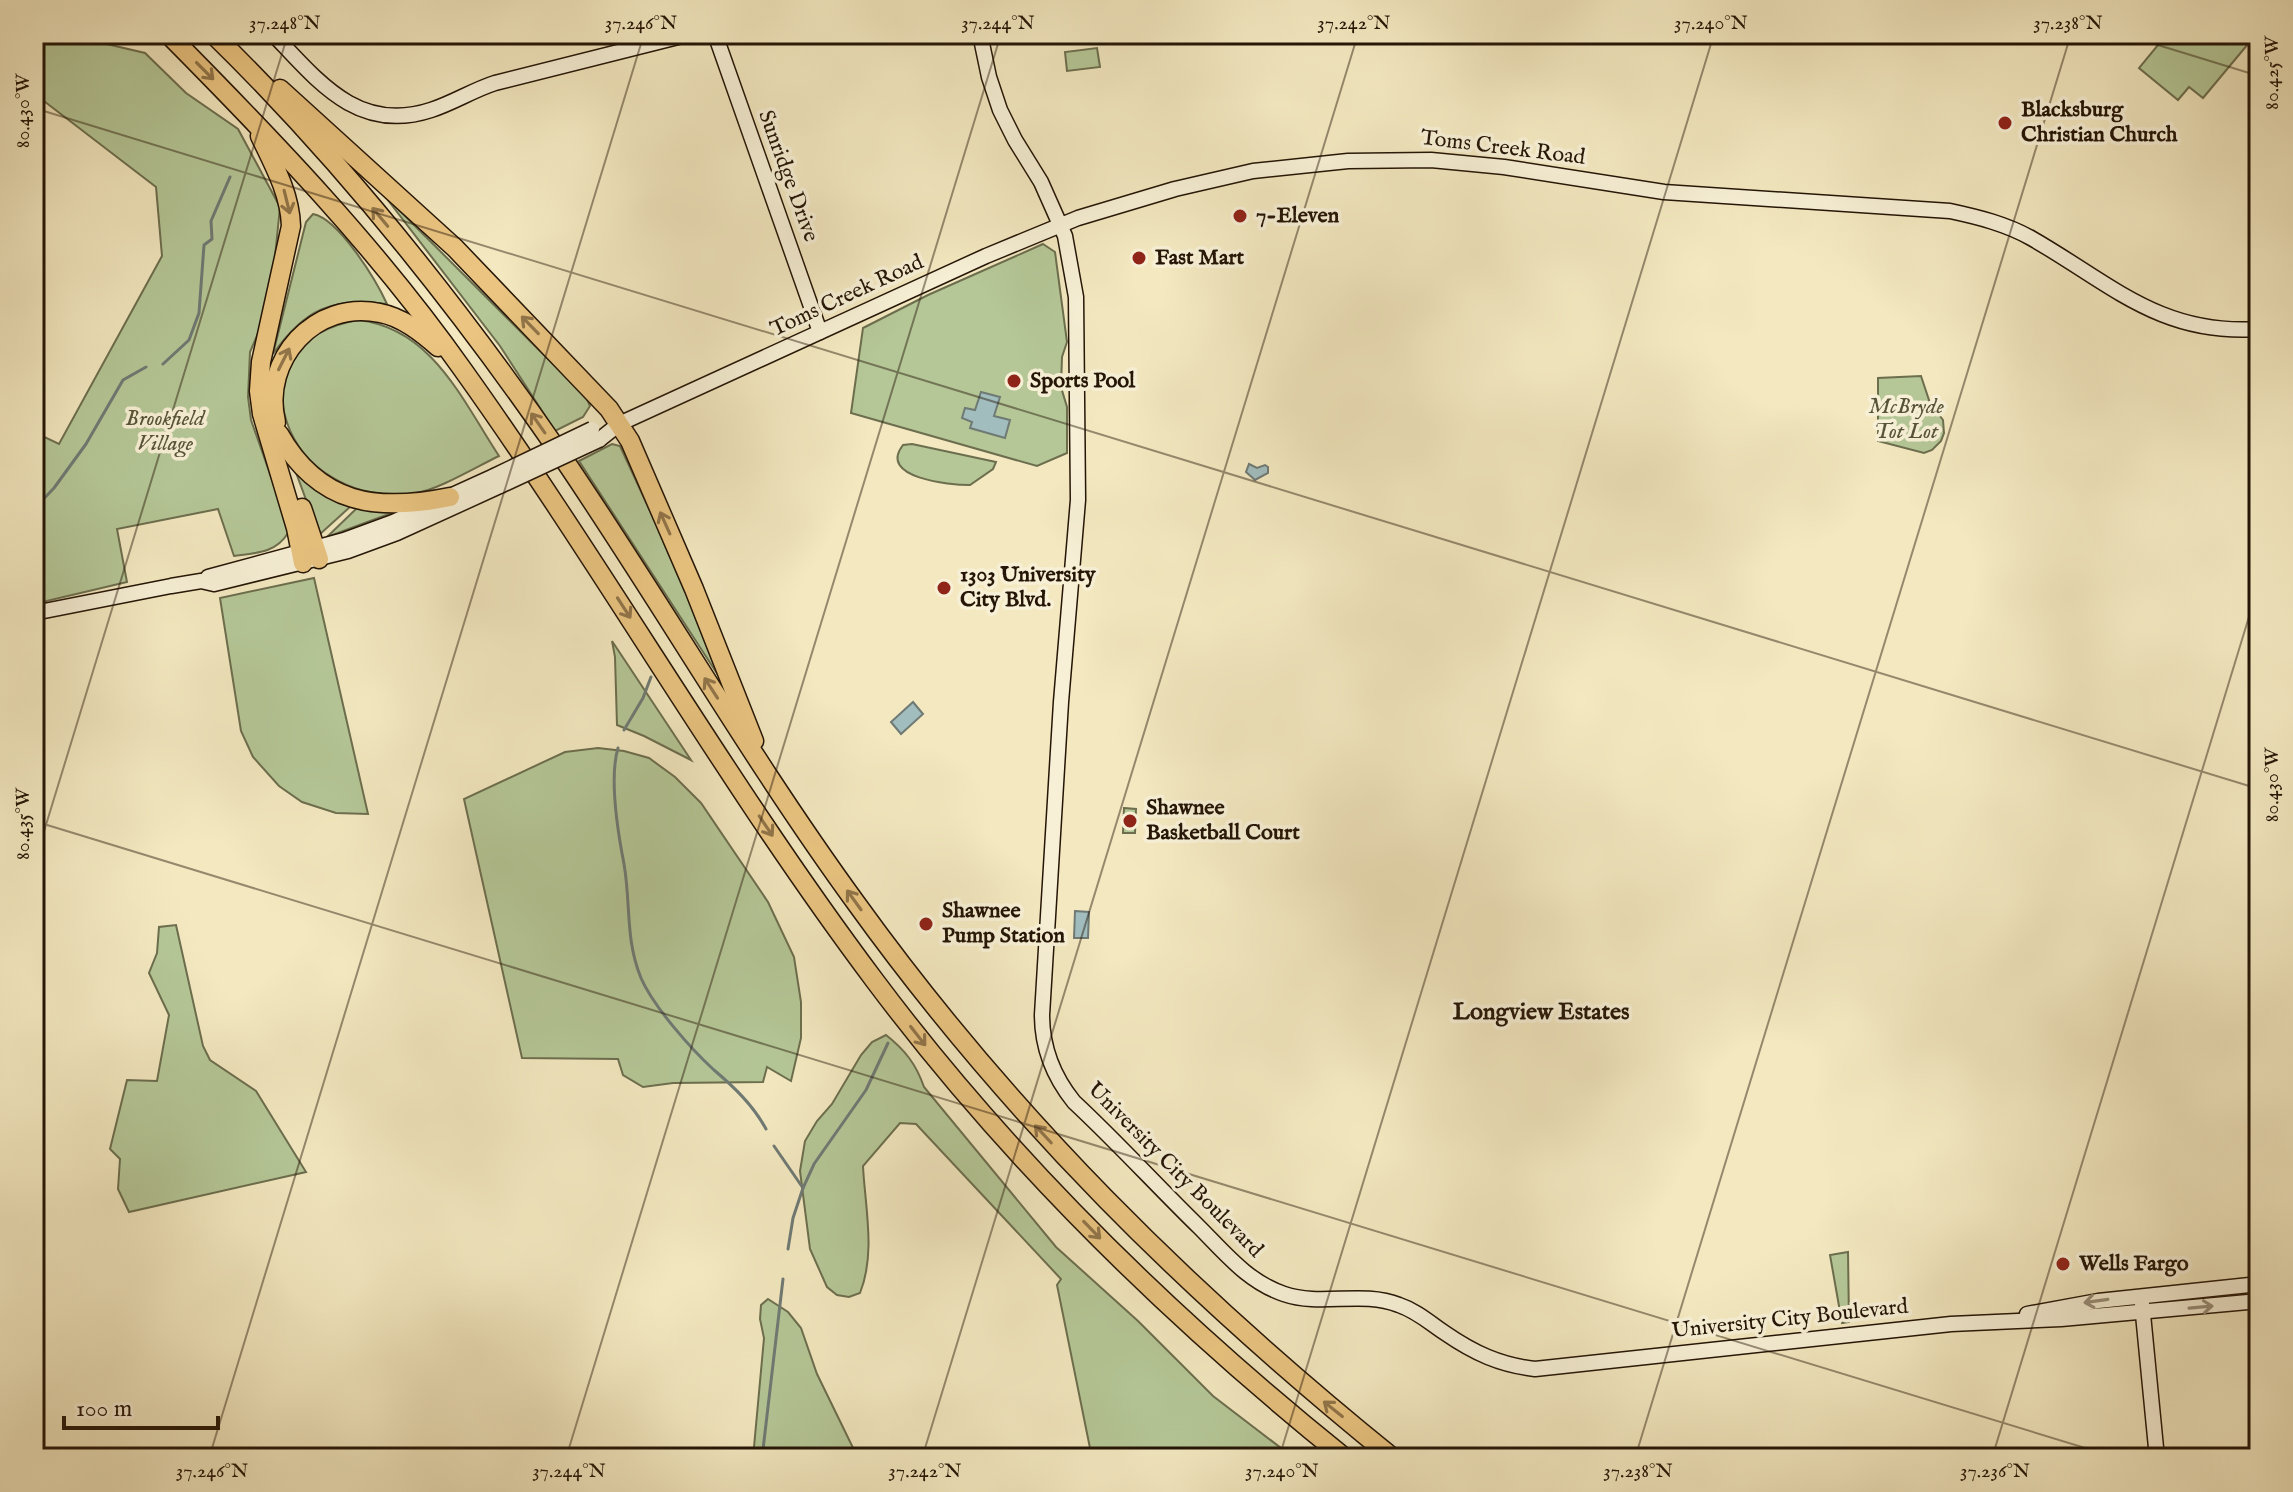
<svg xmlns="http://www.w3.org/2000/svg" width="2293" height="1492" font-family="'IM FELL English',serif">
<rect width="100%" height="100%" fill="#f3e8c0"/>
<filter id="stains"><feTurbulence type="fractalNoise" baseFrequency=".0025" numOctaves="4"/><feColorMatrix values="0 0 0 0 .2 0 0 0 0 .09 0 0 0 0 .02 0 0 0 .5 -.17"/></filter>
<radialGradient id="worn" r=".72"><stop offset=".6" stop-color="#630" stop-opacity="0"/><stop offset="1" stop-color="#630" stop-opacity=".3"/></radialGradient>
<g fill="#b5c797" stroke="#6c6e4e" stroke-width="2">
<path d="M34 34H64L145 53 186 93 238 129 280 207 273 277 262 324 250 352 248 397 251 420 288 525V533C276 553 256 553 234 556L218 509 117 529 127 582 34 604V432L59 444 162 256 156 187 40 98 34 100Z"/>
<polygon points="2167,34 2259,34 2259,53 2248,44 2203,98 2189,87 2178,100 2139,68"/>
<polygon points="1097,48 1100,67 1067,71 1065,52"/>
<polygon points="384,195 586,397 590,406 583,417 555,431 500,346"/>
<path d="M313 214C339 219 376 280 387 304 332 297 305 309 273 354L306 222Z"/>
<polygon points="1043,244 1055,252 1067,342 1062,357 1061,387 1067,407 1067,453 1037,466 851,413 863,328 928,295"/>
<path d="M358 320C432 328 462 400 499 456 478 466 438 490 416 493 282 512 225 343 358 320Z"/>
<polygon points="1921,376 1930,403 1943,420 1944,433 1941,441 1932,450 1924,453 1878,441 1878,378"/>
<polygon points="612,444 620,446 674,563 718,675 579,461"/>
<path d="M912 444 996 462 993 469 970 485C950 485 877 478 903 445Z"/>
<polygon points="294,467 351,506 319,535"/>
<polygon points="357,508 397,511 327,537"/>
<polygon points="314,578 368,814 336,813 302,802 279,786 253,757 241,731 220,598"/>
<polygon points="612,641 691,760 644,736 617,725 615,657"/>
<polygon points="598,748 624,751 649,758 675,777 701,803 768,902 794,957 801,1002 801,1038 791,1081 767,1067 763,1082 673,1083 643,1087 623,1075 618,1059 522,1058 464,799 565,752"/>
<polygon points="1124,808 1136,809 1135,833 1123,833"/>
<polygon points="176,925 203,1046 210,1060 256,1091 306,1172 129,1212 118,1189 120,1159 110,1149 127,1080 157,1081 169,1015 149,973 157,953 159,927"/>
<path d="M886 1035C905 1050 916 1064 924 1087L1056 1247 1138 1321 1213 1396 1294 1458H1092L1057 1285 1061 1279 916 1124 900 1123 863 1166C865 1207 876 1253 860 1293L849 1297 837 1295 827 1287 810 1249 800 1171 805 1141 817 1121 832 1104 861 1055 872 1042Z"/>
<polygon points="1848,1252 1849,1322 1842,1323 1830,1255"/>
<polygon points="768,1299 788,1312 801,1328 817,1374 858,1458 753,1458 764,1338 760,1319 761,1305"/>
</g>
<g fill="#a1bdbe" stroke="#6f7a74" stroke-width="2">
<polygon points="981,392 1000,397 994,416 1010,420 1005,438 970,428 972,422 962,418 965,408 975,410"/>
<polygon points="1249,464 1257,468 1265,465 1268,467 1268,473 1255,480 1246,472"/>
<polygon points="913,702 923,714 901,734 891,722"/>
<polygon points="1075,911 1089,912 1088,938 1074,938"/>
</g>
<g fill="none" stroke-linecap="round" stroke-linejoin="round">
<g stroke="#6f7a74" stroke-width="3">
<polyline points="163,364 189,340 199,313 204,245 212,239 211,221 230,177"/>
<polyline points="34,509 54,488 86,444 123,380 146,367"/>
<polyline points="624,730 643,698 651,677"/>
<path d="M618 748C609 778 618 833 624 864 631 904 625 939 641 978 653 1006 691 1049 714 1070 734 1087 753 1105 766 1129"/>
<polyline points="774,1146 803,1188"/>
<polyline points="788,1249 793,1218 803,1188 814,1164 866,1090 888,1043"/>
<polyline points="762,1458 783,1279"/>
</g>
<defs>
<g id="secondary">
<path d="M273 34C318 81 358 134 431 110 453 103 473 90 495 83L690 34"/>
<polyline points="715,34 820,332"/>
<path d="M980 34 989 77 1000 110 1015 140 1041 182 1065 236 1076 297 1078 500 1061 702 1042 1015C1042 1048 1053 1076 1074 1102 1117 1142 1157 1186 1199 1227 1225 1253 1248 1282 1284 1294 1322 1307 1361 1290 1399 1305 1417 1311 1430 1323 1445 1333 1474 1353 1500 1365 1535 1369L1951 1324 2061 1319 2259 1301"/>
<path d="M599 440 619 424 986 256 1078 218 1175 189 1253 171 1348 161 1431 160 1504 167 1664 192 1950 211C1978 217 2006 224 2031 238 2110 283 2160 336 2259 329"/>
<polyline points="208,577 344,540 393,522 494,476"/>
<polyline points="34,613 171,586 201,581 214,584 348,551 397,533 500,486"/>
<polyline points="2142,1304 2157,1458"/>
<polyline points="2027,1314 2098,1301 2259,1284"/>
</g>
<g id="highway">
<path d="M168 34C273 140 377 248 463 370 606 570 727 784 875 981 1009 1160 1171 1318 1345 1458"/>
<path d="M213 34C344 162 459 307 563 458 663 605 751 759 856 903 1011 1118 1188 1292 1393 1458"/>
<polyline points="280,89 455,248 609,409 630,441 694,589 754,741"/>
<path d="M260 136C274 165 290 194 291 226L261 362 259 391 262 414 296 528 303 563"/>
<path d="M276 422C261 360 315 299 380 313 402 317 422 333 438 347"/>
<path d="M279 434C319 505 377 512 450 497"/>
<polyline points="302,508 319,559"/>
</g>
</defs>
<use href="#secondary" stroke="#241506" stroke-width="17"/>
<use href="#highway" stroke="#241506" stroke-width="21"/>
<use href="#secondary" stroke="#f7f0d6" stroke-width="14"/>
<use href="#highway" stroke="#eac480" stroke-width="18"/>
<defs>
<g id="secondary-bridge">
<polyline points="494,476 592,429"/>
<polyline points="500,486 599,440"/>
</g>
</defs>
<use href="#secondary-bridge" stroke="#241506" stroke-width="17" stroke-linecap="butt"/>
<use href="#secondary-bridge" stroke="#f7f0d6" stroke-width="14"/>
</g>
<defs><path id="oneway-shaft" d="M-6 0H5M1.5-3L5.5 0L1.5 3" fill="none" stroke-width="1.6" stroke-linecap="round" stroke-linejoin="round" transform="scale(2)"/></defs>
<g stroke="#917549">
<use href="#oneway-shaft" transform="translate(205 71) rotate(45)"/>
<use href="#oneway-shaft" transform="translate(287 202) rotate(76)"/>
<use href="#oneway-shaft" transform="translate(380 217) rotate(-130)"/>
<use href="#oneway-shaft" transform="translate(530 325) rotate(-134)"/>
<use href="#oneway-shaft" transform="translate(284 359) rotate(-63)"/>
<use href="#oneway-shaft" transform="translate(538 423) rotate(-125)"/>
<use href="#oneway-shaft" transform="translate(665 523) rotate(-114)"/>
<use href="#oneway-shaft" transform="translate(624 608) rotate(57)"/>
<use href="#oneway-shaft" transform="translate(711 688) rotate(-123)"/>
<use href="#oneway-shaft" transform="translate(766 826) rotate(56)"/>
<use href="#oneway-shaft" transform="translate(854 900) rotate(-126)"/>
<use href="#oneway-shaft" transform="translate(918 1036) rotate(52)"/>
<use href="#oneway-shaft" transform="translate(1043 1134) rotate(-133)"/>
<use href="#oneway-shaft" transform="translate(1092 1230) rotate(46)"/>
<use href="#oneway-shaft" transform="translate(1333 1409) rotate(-141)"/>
</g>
<g stroke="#988d78">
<use href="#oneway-shaft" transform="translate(2096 1301) rotate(172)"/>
<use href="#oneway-shaft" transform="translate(2201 1307) rotate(-5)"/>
</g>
<path fill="none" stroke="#241506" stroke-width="2" stroke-opacity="0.45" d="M2122 34 2259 76M34 108 2259 789M34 821 2118 1458M34 864 288 34M209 1458 644 34M566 1458 1001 34M922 1458 1358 34M1279 1458 1714 34M1635 1458 2071 34M1992 1458 2259 584"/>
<g fill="#8f2418" stroke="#f7f0d6" stroke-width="3">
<circle cx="2005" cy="123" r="8"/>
<circle cx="1240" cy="216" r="8"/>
<circle cx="1139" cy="258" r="8"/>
<circle cx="1014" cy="381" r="8"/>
<circle cx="944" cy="588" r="8"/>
<circle cx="1130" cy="821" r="8"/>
<circle cx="926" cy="924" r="8"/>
<circle cx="2063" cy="1264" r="8"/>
</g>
<g text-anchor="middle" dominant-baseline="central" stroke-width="7" stroke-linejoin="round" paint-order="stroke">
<g font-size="22" font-weight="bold" fill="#241506" stroke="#f7f0d6" text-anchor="start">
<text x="2021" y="110">Blacksburg<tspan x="2021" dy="25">Christian Church</tspan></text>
<text x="1256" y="216">7-Eleven</text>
<text x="1155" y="258">Fast Mart</text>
<text x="1030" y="381">Sports Pool</text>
<text x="960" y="575">1303 University<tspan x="960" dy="25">City Blvd.</tspan></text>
<text x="1146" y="808">Shawnee<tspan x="1146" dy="25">Basketball Court</tspan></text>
<text x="942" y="911">Shawnee<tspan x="942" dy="25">Pump Station</tspan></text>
<text x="2079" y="1264">Wells Fargo</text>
</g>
<g font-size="22" fill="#241506" stroke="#f7f0d6">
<text transform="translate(1503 148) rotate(7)">Toms Creek Road</text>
<text transform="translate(788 176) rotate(70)">Sunridge Drive</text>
<text transform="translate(847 296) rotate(-25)">Toms Creek Road</text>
<text transform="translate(1175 1170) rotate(45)">University City Boulevard</text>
<text transform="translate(1790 1319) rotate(-6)">University City Boulevard</text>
</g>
<g font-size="22" font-style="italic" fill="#575339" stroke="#f7f0d6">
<text x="1906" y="407">McBryde<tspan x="1906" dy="25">Tot Lot</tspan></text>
<text x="165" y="419">Brookfield<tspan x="165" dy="25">Village</tspan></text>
</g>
<g font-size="24" font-weight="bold" fill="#241506" stroke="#f7f0d6">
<text x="1541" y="1012">Longview Estates</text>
</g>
</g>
<rect width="2293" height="1492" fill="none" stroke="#f3e8c0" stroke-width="88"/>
<path d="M64 1416v12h154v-12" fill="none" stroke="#241506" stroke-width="4"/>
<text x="76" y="1416" font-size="24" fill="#241506" stroke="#f7f0d6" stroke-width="6" paint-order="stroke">100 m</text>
<rect x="44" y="44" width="2205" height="1404" fill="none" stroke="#241506" stroke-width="3"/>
<g font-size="20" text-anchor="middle" fill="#241506">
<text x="285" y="29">37.248°N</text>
<text x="641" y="29">37.246°N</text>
<text x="998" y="29">37.244°N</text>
<text x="1354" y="29">37.242°N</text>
<text x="1711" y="29">37.240°N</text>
<text x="2068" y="29">37.238°N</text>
<text transform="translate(2271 73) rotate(-90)" y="7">80.425°W</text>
<text transform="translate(22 111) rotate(-90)" y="7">80.430°W</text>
<text transform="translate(2271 785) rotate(-90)" y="7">80.430°W</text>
<text transform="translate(22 824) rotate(-90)" y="7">80.435°W</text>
<text x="212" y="1477">37.246°N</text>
<text x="569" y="1477">37.244°N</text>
<text x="925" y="1477">37.242°N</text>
<text x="1282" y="1477">37.240°N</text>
<text x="1638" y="1477">37.238°N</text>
<text x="1995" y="1477">37.236°N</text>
</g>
<rect width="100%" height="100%" filter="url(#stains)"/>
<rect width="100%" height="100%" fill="url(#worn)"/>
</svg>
